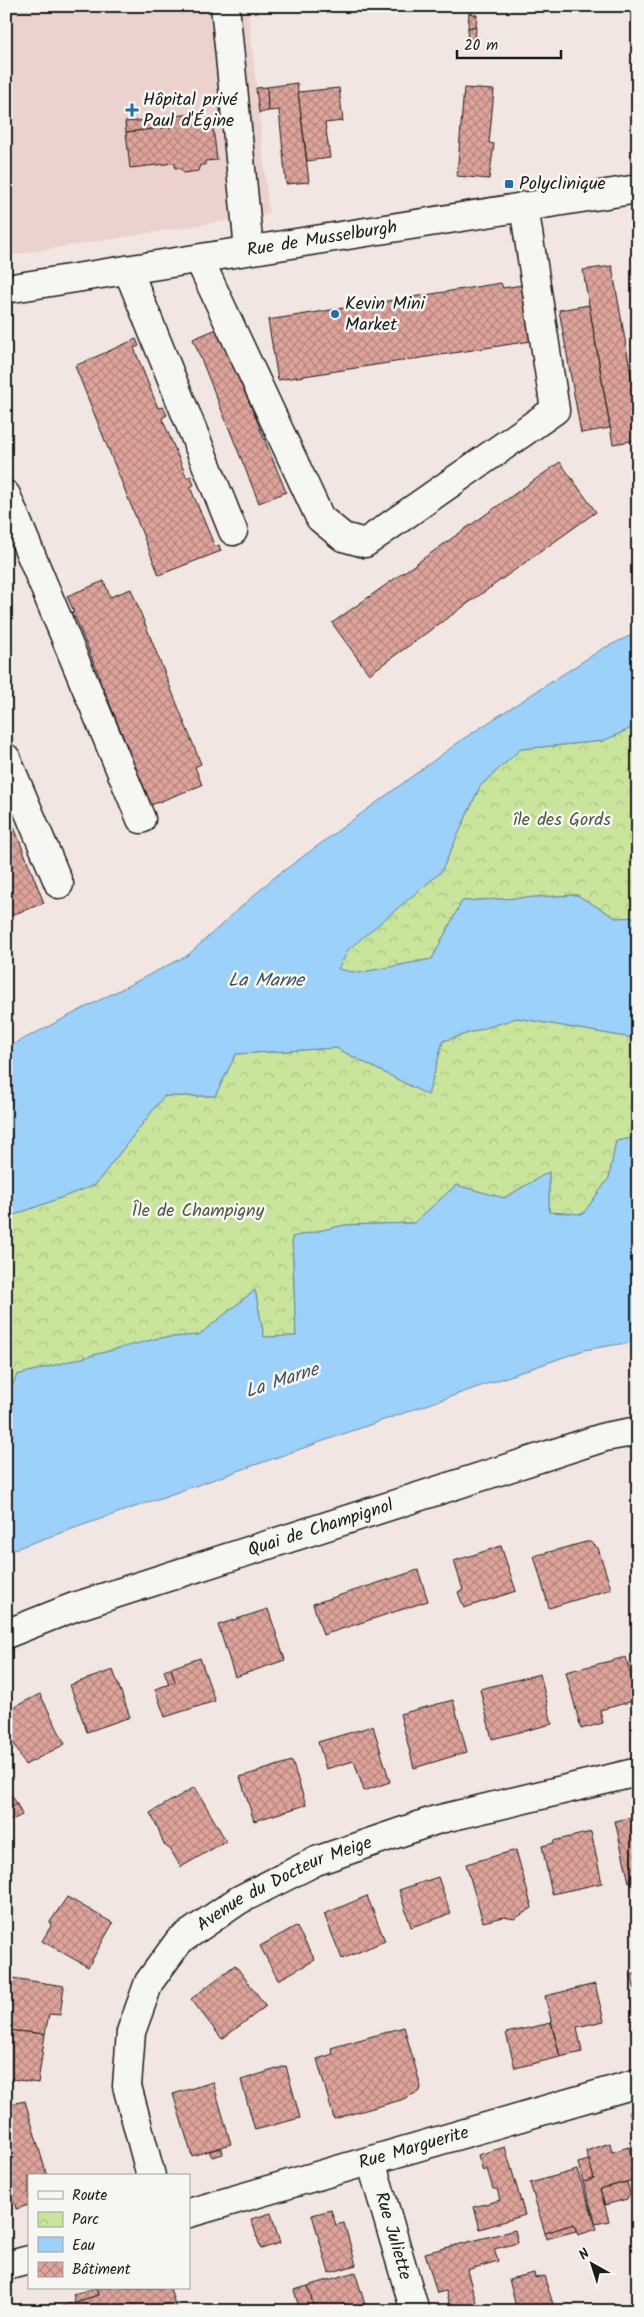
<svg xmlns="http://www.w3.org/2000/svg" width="644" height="2317" font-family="Kalam,sans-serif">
<defs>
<pattern id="park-crowns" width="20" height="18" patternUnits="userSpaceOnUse" patternTransform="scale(1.25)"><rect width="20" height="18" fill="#c9e49b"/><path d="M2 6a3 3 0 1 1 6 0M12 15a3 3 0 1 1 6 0" fill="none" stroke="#acc385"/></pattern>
<pattern id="building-cross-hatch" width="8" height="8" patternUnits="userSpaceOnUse" patternTransform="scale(1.25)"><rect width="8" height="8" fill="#dea49b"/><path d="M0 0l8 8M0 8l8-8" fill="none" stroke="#b3857e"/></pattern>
</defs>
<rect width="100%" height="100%" fill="#f1e6e1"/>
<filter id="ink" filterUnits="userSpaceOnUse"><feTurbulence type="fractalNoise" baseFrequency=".02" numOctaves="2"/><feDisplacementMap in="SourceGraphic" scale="10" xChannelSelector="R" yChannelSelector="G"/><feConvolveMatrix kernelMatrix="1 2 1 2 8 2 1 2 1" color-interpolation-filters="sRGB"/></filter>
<g filter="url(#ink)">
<polygon fill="#ebd2cc" points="6,6 248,6 269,214 6,256"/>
<g fill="url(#park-crowns)" stroke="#72805c">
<polygon points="638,725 638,917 616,918 577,895 462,901 432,959 358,973 337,969 348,949 441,872 480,786 521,749 603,741"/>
<polygon points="517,1018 638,1039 638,1137 616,1141 609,1178 583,1214 549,1213 549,1172 504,1198 456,1185 414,1223 345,1225 292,1237 296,1336 264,1337 255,1290 199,1335 159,1338 17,1375 6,1400 6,1218 95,1185 164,1096 215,1096 236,1054 336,1048 428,1095 443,1041"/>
</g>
<g fill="#9cd1fa" stroke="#6989a1">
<polygon points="638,632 638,725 603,741 521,749 480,786 441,872 349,949 338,969 358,973 432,959 462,901 577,895 616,918 638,917 638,1039 517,1018 443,1041 428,1095 336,1048 236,1054 215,1096 164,1096 95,1185 6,1218 6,1048 188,955 271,880 463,739 602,649"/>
<polygon points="638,1137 638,1341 584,1350 6,1552 6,1400 17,1375 159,1338 199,1335 255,1290 264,1337 296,1336 292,1237 345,1225 414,1223 456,1185 504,1198 549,1172 549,1212 583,1214 609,1178 616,1141"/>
</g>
<g fill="url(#building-cross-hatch)" stroke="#1c1c1c">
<polygon points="469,13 477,15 476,26 468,28"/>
<polygon points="476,26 475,42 467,41 468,28"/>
<polygon points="297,83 309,182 286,184 279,110 268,111 267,87"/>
<polygon points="267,87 268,111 259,113 256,88"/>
<polygon points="339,88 343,121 325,123 330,158 307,161 298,92"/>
<polygon points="464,88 494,90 489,143 494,144 489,179 457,176"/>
<polygon points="199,114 199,118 212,118 217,160 205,161 205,165 200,165 198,171 184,173 180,168 175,168 175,163 130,168 126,132 171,127 170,116"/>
<polygon points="170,118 171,127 126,132 125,122"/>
<polygon points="612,266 638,414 638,440 613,444 583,270"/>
<polygon points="501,283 503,288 522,285 531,341 278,380 268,320"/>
<polygon points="589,305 610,428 581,433 559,310"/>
<polygon points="219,328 286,492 259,503 193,339"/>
<polygon points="136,339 139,346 134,348 158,408 163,407 167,415 162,418 187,478 191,476 194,485 190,487 215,547 219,545 221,551 159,575 75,366"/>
<polygon points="560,462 596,512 369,674 332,623"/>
<polygon points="104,581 110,597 131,589 201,764 195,767 202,785 151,805 131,757 126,758 123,749 127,747 103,687 98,689 95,680 100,678 75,617 71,619 69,614 74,612 67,596"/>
<polygon points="6,807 44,903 6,917"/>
<polygon points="586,1542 590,1542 598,1548 611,1589 549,1608 534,1556"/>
<polygon points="501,1546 516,1591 464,1608 458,1592 463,1590 454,1561"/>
<polygon points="418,1570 428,1601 323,1635 313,1604"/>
<polygon points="268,1609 285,1660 235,1677 218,1625"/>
<polygon points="626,1657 637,1700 600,1710 603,1723 581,1729 566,1672"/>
<polygon points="200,1658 215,1701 165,1717 155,1689 175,1682 171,1668"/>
<polygon points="171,1668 175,1682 169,1684 164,1671"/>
<polygon points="113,1670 130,1717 87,1732 70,1685"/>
<polygon points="540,1674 552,1724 492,1739 480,1689"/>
<polygon points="40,1694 65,1744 25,1765 6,1729 6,1711"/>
<polygon points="453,1700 467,1752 414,1768 400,1714"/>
<polygon points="373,1726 390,1782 364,1791 354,1761 326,1769 318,1742"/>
<polygon points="292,1761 306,1805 254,1821 240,1777"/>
<polygon points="6,1785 17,1804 6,1810"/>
<polygon points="195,1787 226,1841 181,1867 170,1849 164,1845 158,1828 150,1813"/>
<polygon points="17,1804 22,1815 6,1823 6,1810"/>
<polygon points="634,1817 636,1827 638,1827 638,1880 629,1882 615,1821"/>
<polygon points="591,1832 602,1883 552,1894 542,1846 554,1843 553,1841"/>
<polygon points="516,1850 532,1908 514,1919 504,1917 483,1922 466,1864"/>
<polygon points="438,1877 451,1914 411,1927 399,1890"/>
<polygon points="367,1896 385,1941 342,1959 324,1914"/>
<polygon points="67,1897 113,1923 88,1967 42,1941 51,1926 50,1922"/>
<polygon points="296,1926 315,1960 278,1980 260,1946"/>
<polygon points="235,1965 266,2006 222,2039 191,1999"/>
<polygon points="638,1973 638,2003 631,1975"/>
<polygon points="6,1977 64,1986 60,2015 49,2014 45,2034 6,2030"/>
<polygon points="595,1984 604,2021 577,2027 582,2052 560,2057 545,1996"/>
<polygon points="551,2023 560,2057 515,2068 506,2033"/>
<polygon points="404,2027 421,2087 420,2091 401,2100 334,2119 317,2059 333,2054 331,2048"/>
<polygon points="6,2030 45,2034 38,2083 6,2078"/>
<polygon points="286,2066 300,2118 255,2130 241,2080"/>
<polygon points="213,2082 231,2144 192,2156 173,2094"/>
<polygon points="25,2101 47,2176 29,2176 29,2205 16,2209 6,2175 6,2105"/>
<polygon points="638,2109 638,2139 629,2112"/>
<polygon points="610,2143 612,2152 629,2147 637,2179 600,2189 609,2221 596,2224 583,2182 594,2179 586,2151"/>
<polygon points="505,2147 525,2215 480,2229 474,2207 500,2200 497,2189 493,2189 487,2169 483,2171 478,2155"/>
<polygon points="222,2148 223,2154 212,2157 209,2151"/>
<polygon points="589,2160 594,2179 583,2182 578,2163"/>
<polygon points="577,2170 597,2229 578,2235 574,2224 545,2233 530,2183"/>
<polygon points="627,2182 630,2193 627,2199 605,2205 600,2189"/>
<polygon points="331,2210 336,2225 344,2223 356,2265 329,2273 312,2215"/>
<polygon points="271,2213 280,2243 261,2249 251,2219"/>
<polygon points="574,2224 576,2231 546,2239 545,2233"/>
<polygon points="515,2230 518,2243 494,2249 498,2261 467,2270 478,2309 452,2311 446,2291 437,2293 425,2253"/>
<polygon points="355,2272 367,2311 315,2311 308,2286"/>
<polygon points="534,2273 535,2278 544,2276 553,2304 531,2311 517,2311 509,2279"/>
<polygon points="308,2286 315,2311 300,2311 294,2290"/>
<polygon points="96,2288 170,2288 177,2311 45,2311 98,2295"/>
<polygon points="96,2288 98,2295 75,2302 73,2294"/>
</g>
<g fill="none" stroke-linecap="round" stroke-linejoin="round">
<defs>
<g id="minor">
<polyline points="225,6 249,250"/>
<polyline points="199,259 320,518 343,537 365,543 555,410 524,206"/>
<polyline points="128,270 233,531"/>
<path id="s1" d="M6 289 638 189"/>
<polyline points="6,495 141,819"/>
<polyline points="6,758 59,884"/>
<path id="s2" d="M6 1634 74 1607 605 1437 638 1431"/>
<path id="s3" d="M371 2161 415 2311"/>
<path id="s4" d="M151 2176 127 2086 131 2032 149 1982 179 1941 239 1900 316 1861 436 1820 638 1772"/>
<path id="s5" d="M189 2213 638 2083"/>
<polyline points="6,2266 29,2260"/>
</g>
</defs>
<use href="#minor" stroke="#1c1c1c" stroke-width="31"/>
<use href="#minor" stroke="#f6f6f2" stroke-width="28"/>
</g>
</g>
<g fill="#1f6fb2" stroke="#f6f6f2" stroke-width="2">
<path d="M129.5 102.5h5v5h5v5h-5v5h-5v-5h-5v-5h5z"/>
<rect x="504" y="179" width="10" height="10" rx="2.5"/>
<circle cx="335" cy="314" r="5"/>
</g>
<g text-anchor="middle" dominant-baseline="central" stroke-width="5" stroke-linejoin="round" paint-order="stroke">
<g font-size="18" fill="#1c1c1c" stroke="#f6f6f2" text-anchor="start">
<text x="143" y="100">Hôpital privé<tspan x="143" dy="21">Paul d'Égine</tspan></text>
<text x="519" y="184">Polyclinique</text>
<text x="345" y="304">Kevin Mini<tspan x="345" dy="21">Market</tspan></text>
</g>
<g font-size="18" fill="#1c1c1c" stroke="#f6f6f2">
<text stroke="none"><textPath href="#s1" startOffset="320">Rue de Musselburgh</textPath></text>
<text stroke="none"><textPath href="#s2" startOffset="332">Quai de Champignol</textPath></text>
<text stroke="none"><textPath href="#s4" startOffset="372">Avenue du Docteur Meige</textPath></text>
<text stroke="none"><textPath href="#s5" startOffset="234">Rue Marguerite</textPath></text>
<text stroke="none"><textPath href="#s3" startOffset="78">Rue Juliette</textPath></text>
</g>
<g font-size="18" fill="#505842" stroke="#f6f6f2">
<text x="562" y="820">île des Gords</text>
<text x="198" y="1211">Île de Champigny</text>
</g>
<g font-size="19" font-style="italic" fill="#42525f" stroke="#f6f6f2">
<text x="266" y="981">La Marne</text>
<text transform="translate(282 1381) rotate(-18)">La Marne</text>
</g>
</g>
<rect width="644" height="2317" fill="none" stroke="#f6f6f2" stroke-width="25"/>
<rect x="12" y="12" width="619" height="2292" fill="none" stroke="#1c1c1c" stroke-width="2" filter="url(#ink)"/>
<rect x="28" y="2174" width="162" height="115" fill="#f6f6f2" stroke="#9f9f9c"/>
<rect x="38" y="2191" width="25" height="8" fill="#f6f6f2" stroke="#9f9f9c"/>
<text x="72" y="2200" font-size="15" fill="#1c1c1c">Route</text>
<rect x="38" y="2212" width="25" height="15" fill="url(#park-crowns)" stroke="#9f9f9c"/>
<text x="72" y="2224" font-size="15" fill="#1c1c1c">Parc</text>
<rect x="38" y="2237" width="25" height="15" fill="#9cd1fa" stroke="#9f9f9c"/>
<text x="72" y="2250" font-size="15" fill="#1c1c1c">Eau</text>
<rect x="38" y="2262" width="25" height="15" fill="url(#building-cross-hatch)" stroke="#9f9f9c"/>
<text x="72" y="2274" font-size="15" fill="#1c1c1c">Bâtiment</text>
<g transform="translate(592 2264) rotate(321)" stroke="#f6f6f2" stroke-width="4" paint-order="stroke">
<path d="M0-4L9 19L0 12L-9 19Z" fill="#1c1c1c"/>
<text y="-8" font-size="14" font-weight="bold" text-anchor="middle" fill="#1c1c1c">N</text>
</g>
<path d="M457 50v8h104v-8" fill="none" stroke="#1c1c1c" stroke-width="2.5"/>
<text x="464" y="50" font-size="15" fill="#1c1c1c" stroke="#f6f6f2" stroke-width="4" paint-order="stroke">20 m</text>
</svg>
